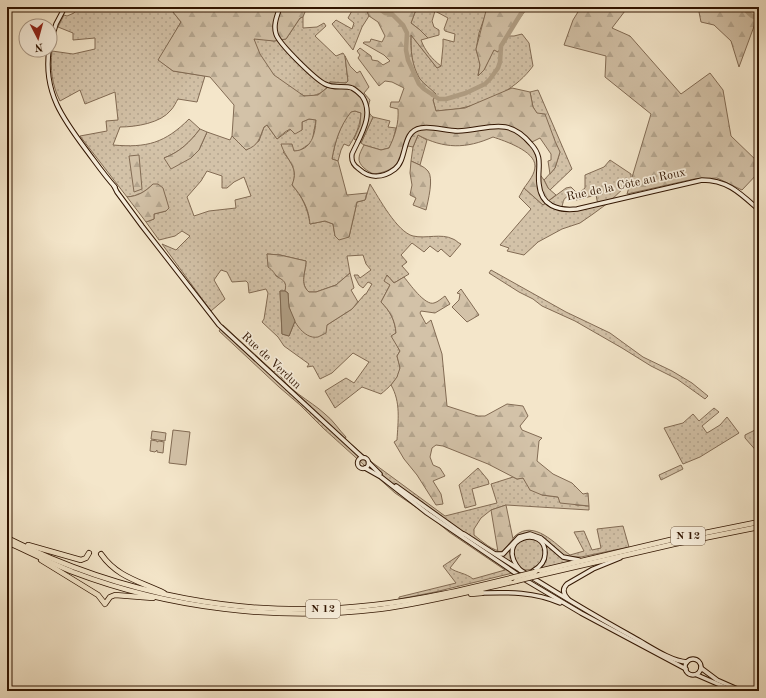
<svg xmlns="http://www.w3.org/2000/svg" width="766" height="698" font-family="'Old Standard TT',serif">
<defs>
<pattern id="grass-dots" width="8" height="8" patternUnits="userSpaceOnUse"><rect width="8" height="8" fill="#d3c2a8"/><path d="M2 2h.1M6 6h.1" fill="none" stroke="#b5a68f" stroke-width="1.8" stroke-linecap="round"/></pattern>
<pattern id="forest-firs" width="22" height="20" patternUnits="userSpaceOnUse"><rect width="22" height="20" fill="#d3c2a8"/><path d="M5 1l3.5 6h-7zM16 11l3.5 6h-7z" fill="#b5a68f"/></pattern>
</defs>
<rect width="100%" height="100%" fill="#f4e6ca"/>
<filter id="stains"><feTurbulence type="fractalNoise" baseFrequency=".005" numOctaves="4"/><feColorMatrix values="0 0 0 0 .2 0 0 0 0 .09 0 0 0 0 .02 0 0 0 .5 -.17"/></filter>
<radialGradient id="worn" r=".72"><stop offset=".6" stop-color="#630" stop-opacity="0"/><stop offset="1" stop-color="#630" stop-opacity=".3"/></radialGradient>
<g fill="url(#grass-dots)" stroke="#826b54" fill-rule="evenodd">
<path d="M78 7H169L181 22 159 60 173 71 205 76 197 102 178 99C176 102 174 107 171 110 161 123 136 127 120 127L113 145C147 148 165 143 189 119L200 129C190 142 180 152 164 158L199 150 207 132 230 140 232 136 246 150 259 141 264 127 267 125 277 139 291 129 302 130V122L309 119 316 120 312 142 299 151 283 152C292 163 298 172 292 185 302 196 308 209 310 224L325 221 333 224 335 236 349 237 357 202 365 200 370 184C379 198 397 232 413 236 426 239 441 233 453 239 456 240 458 243 461 244L450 257 441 249 438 252 430 246 424 252 412 243 401 255 407 262 402 266 409 274 394 283 387 275 390 285 381 302C390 311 395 320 396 333L392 336 400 351 397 356C398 360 400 365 400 369 399 379 388 388 381 394L362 387 335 408 325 391 346 378 354 383 369 362 353 353 332 373 320 379 313 366 307 367 309 364 284 346 278 337 262 322 264 319 268 293 266 289 249 293 248 283 246 281 232 282 227 272 221 270 214 280 225 299 211 311 162 244 176 250 190 236 182 231 175 236 159 240 146 222 154 219V214L166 211 153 184C145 192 138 196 127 197L80 136 107 131 106 121 118 120 115 92 85 104 80 90 60 101C52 85 50 69 52 51L73 54 95 49V38L73 40V33L58 27 64 15 67 16 74 13ZM207 171 222 176V188H227L234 182 244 177 251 196 235 200 236 208 209 211 194 216 187 197 201 181ZM267 254 280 255 306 261C306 271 299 284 309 292H316L336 285 350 273 347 256 363 255 366 264 371 270 360 278 358 275H354L359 285 363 288 368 282 372 284 366 294H365L352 309 327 325 301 329 295 321 289 336 282 334 280 291H285L286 286 284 280 276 276Z"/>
<polygon points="354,7 365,7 369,16 362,27 353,50 332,24 336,20 352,29 354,23 348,18"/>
<path d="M417 7H488L479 33 476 50 479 58 480 65 478 75 484 70 494 49 498 52 508 36H514L522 34 529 43 533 66C517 88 493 100 466 107 457 110 445 110 436 111L433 100 435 94C430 89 423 84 419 78 411 66 411 49 411 35L437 68 441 66 443 46V39L454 42 455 34 445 31 444 29 448 18 435 11 432 21 434 27 439 30V35L428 38 420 30 411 23Z"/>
<path d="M303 17V28L317 27 324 23 326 26 315 36 336 56 343 53 345 56 348 81 346 83 330 82C325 92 317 97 305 96 299 95 280 81 274 76 267 69 254 48 254 38L274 41 286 39 300 18Z"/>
<polygon points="538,90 572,169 550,190 548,188 544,180 555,168 560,152 533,107 530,92"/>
<path d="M355 111 361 113C360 126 356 135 349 146L344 144 341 150 338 161 332 159C335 141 340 126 350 112Z"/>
<polygon points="373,117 390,121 388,127 396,128 393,140 389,148 381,150 364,145 361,143"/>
<polygon points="418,135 427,140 420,165 411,161 413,147"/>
<path d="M610 160 631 174V179L627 185 608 203 593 214 580 223 562 229 538 242 524 255 507 251 509 248 500 245 531 209 519 197 524 188 543 205 566 188 571 187 576 192 579 193 585 188V175L604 167ZM574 194 576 200 596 195 598 205 574 211H561C564 200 562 197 574 194Z"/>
<polygon points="491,270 566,312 610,333 643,357 672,371 692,383 708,396 705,399 677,379 651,366 622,348 575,321 542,306 533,299 519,292 489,273"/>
<path d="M223 325 274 372 277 370C286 390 310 400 325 414 333 420 339 430 346 437L345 439 373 463 445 516 497 503 491 484 513 477 517 479 523 478 542 495 558 497 576 505 589 506V510L506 505 491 510 481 518 474 529V535C482 541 493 552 503 551 507 546 510 540 515 536 534 519 555 544 570 555L584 551 574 532 584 531 592 550 601 548 597 529 623 526 629 547 581 557H570L569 562 539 569 525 570 435 592 399 599V597L456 583 443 566 461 554 450 568C457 573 466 573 473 579L505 570 449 532 432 518 395 493 323 428 300 405 279 387 219 331Z"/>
<polygon points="714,408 719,412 702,426 707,433 720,425 727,417 739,433 700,457 683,464 664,428 683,423 693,414 699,421"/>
<polygon points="759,428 759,454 745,438 745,435"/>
<polygon points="681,465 683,469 661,480 659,475"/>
<polygon points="478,468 488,480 489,484 472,489 476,505 465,508 459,485"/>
</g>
<g fill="url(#forest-firs)" stroke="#826b54">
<path d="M169 7H191L192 9 213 11 217 7H307L303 17 300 18 286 39 274 41 254 39 260 54 274 75 304 96 318 95 327 88 330 82 346 83 348 81 345 56 350 66 357 73 360 71 369 87 364 93 370 100C368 106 367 113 373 117L361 143 354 139 360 125 361 113 355 111 351 112C340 126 335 141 332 159L338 161 347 195 367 193 365 200 357 202 349 237 339 240 335 236 333 224 325 221 310 224C309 209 302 196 292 185 300 166 286 161 281 144H292L294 151C312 150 315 134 316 120L309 119 302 122V130L295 134 290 129 285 132 277 139 267 125 264 127C259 139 259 145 246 150L232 136 234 105 210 77 173 71 158 60 181 22Z"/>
<path d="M365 7H417L411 23 420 30 428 38 421 40C425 51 432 59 441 66L437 68 411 35C410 48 412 67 420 79 424 84 431 89 436 94L433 100 436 111 465 108 512 88 530 92 533 107 537 113 545 114 555 141 560 152 555 168 550 174 548 161 551 160V154L540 138 530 143 537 159 538 172 544 180 548 188 556 195 543 205 524 188C529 181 535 174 535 166 535 151 505 141 493 137 466 149 444 149 418 135L413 147 408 146C398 163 395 171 374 174 368 172 358 165 359 158 359 154 362 149 364 145L381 150 389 148C395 136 399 123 398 109L390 107 391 102H399L404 88 392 82 385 81 379 86 358 58 360 55 357 51 360 48 371 56 372 60 378 61 383 65 390 61 384 55 363 43 364 42H370L371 39 382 42 385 36 378 22 369 16Z"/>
<polygon points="487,7 528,7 512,29 498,52 494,50 484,70 478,76 480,65 476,49"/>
<polygon points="581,7 628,7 612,28 630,36 681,94 710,73 723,90 731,136 759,163 759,172 742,190 717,178 694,179 627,194 651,114 605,77 606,56 564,45 573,20"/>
<polygon points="698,7 759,7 759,18 756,21 739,67 731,41 714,25 701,22"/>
<path d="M200 129 207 132 199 150 191 158 171 169 164 158C180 152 190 142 200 129Z"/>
<polygon points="139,155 142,189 134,192 129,156"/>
<path d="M411 161C417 164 424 166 428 171 434 178 428 201 426 210L413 205 416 198 410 195 412 185 410 173Z"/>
<path d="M153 184H158L163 188 169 208 166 211 154 214V219L146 222 127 197C138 196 145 192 153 184Z"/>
<path d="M267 254 280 255 306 261C306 271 299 284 309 292H316L336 285 350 273 354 288 351 290 358 302 352 309 327 325 326 333C324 334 320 336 318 337 303 340 291 318 289 306 288 302 288 297 288 293L285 291C287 282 284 281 278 277 274 274 274 271 268 267Z"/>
<path d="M387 275 394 283 404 277C409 283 425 306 434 303 438 302 442 298 445 296L450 304 435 313 421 311 420 313 426 324 431 320 442 354 447 406 478 416H485L507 404 523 406 528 416 520 426 522 430 542 438 539 441 537 461 553 474 572 483 583 494 588 493 589 506 560 503 558 497 542 495 530 490 523 478 517 479 488 464 443 446 436 445 432 448 430 457 433 465 440 468 445 476 433 481 441 494 443 504 436 505 417 475 404 459 394 442 397 440C398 421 401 402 391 385L397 377 400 368 397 356 400 351 391 336 396 333C395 320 390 311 381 302L390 285 384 281Z"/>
<polygon points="461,289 479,315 467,322 452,307 459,300 460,294 457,293"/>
<polygon points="506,505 513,539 503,551 498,552 491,510"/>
</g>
<g fill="#d3c2a8" stroke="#826b54">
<polygon points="173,430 190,432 186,465 169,463"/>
<polygon points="152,431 166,433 165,441 151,439"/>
<polygon points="151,440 157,441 157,442 159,441 164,442 163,453 157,452 157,450 155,452 150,451"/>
</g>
<polygon fill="#b19f85" stroke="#7d6750" points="280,291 285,291 288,293 289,307 295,321 289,336 282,334"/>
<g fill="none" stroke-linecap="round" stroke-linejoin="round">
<g stroke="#b19f85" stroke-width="4.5">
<polyline points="375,7 381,10 385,13 392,14 403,25 407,33 406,50 408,60 419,84 424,89 439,99 446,99 466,93 485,84 490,79 498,68 500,62 501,46 525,7"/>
<path d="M743 7C748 12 751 18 759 18"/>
</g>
<defs>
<g id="secondary">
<path d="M280 7C277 16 273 25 276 34 279 44 315 79 325 84 334 89 344 85 352 88 356 90 359 93 362 96 375 115 360 136 352 154 351 161 353 165 359 169 370 179 383 178 395 169 408 159 401 131 421 128 433 126 446 131 458 131 487 130 507 115 531 144 544 158 537 168 539 184 541 206 558 211 577 209L702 180C728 180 741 194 759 210"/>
<polyline points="50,45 56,24 65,7"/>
<path d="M49 50C43 92 63 119 87 151 96 163 105 176 115 187"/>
<polyline points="114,186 117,192 142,226 219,325 362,457"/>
<circle cx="363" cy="463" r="5.5"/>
<polyline points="369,463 380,474"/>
<polyline points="365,468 381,477 427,513 527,581 581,613 686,669"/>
<polyline points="396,486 463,534"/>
<path d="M460 534H464C519 570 575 605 633 637 648 645 670 661 687 662"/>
<polyline points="496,554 503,554 519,537 530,534 541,538 563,557 579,560"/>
<path d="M520 570C492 537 547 524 545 554 545 562 540 567 533 571"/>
<path d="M482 593C508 592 535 592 560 603"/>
<path d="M568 599C563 594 562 589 567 584L593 569 620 558"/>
<circle cx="693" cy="667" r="8"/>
<polyline points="701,668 717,680 742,691"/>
<polyline points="697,675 734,691"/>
</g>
<g id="highway">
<path d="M7 538C121 595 247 620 374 605 421 600 466 589 511 578"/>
<path d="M7 542C29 552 51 563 73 572 170 609 277 621 380 609 426 603 471 591 516 581"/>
<polyline points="28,545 81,560 86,558 89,553"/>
<path d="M101 554C117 577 139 581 164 593"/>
<polyline points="41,560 98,595 105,604 110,597 115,595 153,598"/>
<polyline points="535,572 670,540 759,522"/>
<polyline points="540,575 674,544 759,527"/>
<polyline points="471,594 482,593"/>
</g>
</defs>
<use href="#secondary" stroke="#301400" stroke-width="5.5"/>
<use href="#highway" stroke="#301400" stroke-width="6"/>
<use href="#secondary" stroke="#f8efdd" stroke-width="3.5"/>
<use href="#highway" stroke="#f4e6ca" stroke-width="4.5"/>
<defs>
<g id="highway-bridge">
<polyline points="511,578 535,572"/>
<polyline points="516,581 540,575"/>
</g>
</defs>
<use href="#highway-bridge" stroke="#301400" stroke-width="6" stroke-linecap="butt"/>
<use href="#highway-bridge" stroke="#f4e6ca" stroke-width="4.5"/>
</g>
<g text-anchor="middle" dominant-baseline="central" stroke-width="3.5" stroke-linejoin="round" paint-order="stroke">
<g fill="#f8efdd" stroke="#6c5642" stroke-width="1">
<rect x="671" y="527" width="34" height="18" rx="3"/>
<rect x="306" y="600" width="34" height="18" rx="3"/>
</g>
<g font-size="11" font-weight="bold" fill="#301400">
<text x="688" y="536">N 12</text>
<text x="323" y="609">N 12</text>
</g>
<g font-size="12" fill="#301400" stroke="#f8efdd">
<text transform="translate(626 185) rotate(-12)">Rue de la Côte au Roux</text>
<text transform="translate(271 361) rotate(43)">Rue de Verdun</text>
</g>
</g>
<rect width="766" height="698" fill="none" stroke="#f4e6ca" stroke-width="24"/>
<rect x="8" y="8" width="750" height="682" fill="none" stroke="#301400" stroke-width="2"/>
<rect x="12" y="12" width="742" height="674" fill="none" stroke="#301400"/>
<g transform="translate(38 38) rotate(174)"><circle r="19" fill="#f8efdd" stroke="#a89785"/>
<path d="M0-3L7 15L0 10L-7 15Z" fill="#8f2418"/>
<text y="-6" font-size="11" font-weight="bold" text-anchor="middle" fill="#301400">N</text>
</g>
<rect width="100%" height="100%" filter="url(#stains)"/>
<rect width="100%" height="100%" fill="url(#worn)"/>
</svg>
